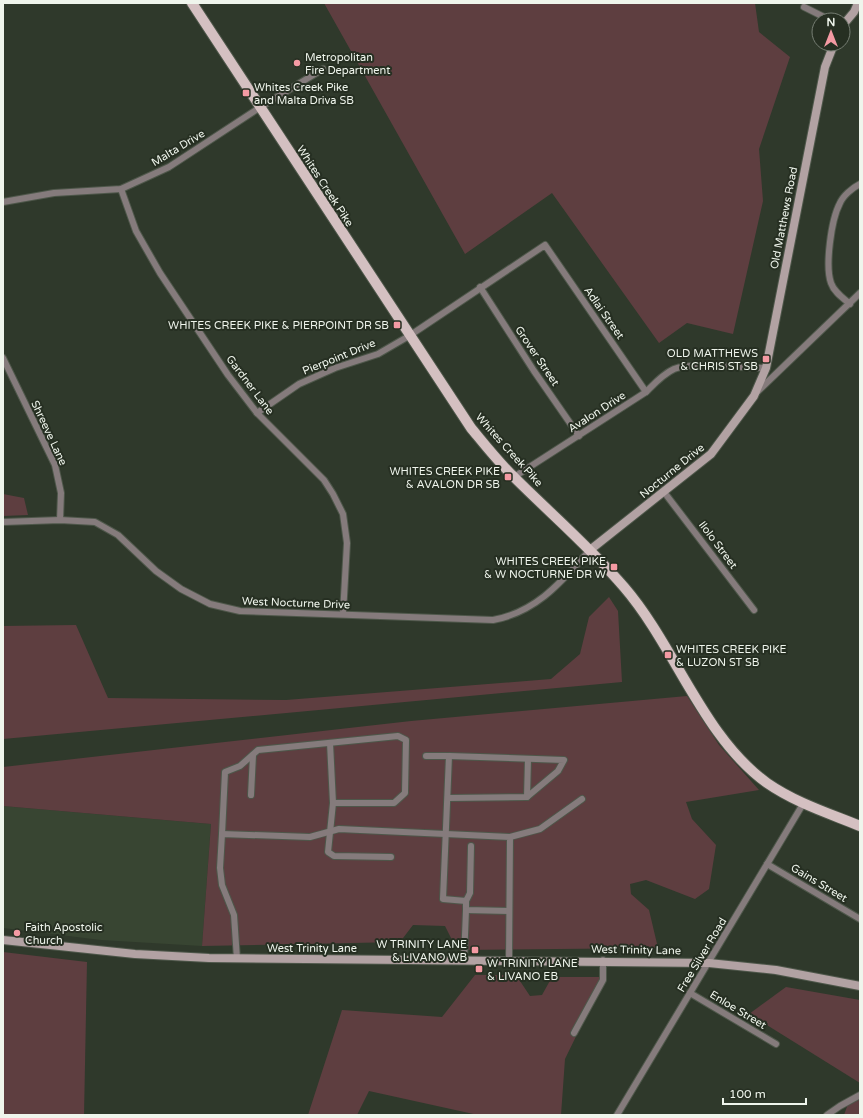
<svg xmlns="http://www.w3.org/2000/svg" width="863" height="1118" font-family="'Varela Round',sans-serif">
<rect width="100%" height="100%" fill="#2f392b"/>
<polygon fill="#384532" points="3,806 211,824 202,946 101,940 3,928"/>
<g fill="#5e3e40">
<polygon points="324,3 755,3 759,32 790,57 759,149 763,201 733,334 687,323 659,343 552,193 465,254"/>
<polygon points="3,494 24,498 28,515 3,516"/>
<polygon points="609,597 618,611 622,682 3,739 3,626 76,625 108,698 286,700 551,679 580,654 589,617"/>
<polygon points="687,696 719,745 759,790 686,802 692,819 716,845 709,889 695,899 646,880 630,884 631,894 649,910 658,948 457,950 445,926 413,925 400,942 202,946 211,824 3,806 3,767 411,721"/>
<polygon points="3,952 87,962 84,1115 3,1115"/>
<polygon points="475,975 516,975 530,996 542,995 552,977 605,977 565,1059 561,1115 478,1115 369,1091 357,1115 308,1115 342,1010 442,1017"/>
<polygon points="786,987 860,1000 860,1083 749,1014"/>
<polygon points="860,1095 860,1115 844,1115 849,1101"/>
</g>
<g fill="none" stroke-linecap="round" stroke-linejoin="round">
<defs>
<g id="street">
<polyline points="804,7 830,20"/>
<polyline points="121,189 136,231 160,273 228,375 257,413 324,480 333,494 343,514 347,543 343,614"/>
<polyline points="3,202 54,193 121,189 169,167 259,108 323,69"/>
<polyline points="480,287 534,371 579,436"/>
<path d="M850 304C843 298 834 292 831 283 825 266 831 220 840 203 843 196 852 188 860 184"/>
<polyline points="3,358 55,465 61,493 60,520"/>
<polyline points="756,393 860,293"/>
<polyline points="257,413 299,384 335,368 378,354 409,336 545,245 646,392"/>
<path d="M514 477 646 392C655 383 663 374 674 369 692 362 744 368 766 368"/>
<polyline points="664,492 754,610"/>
<path d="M3 522 60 520 95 522 118 535 156 571 181 589 210 604 240 611 493 620C537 612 562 581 590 550"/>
<polyline points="330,743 333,803"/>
<polyline points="426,756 449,756 443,899 466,901 470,893 471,846"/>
<polyline points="251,795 253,755"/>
<polyline points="527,797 528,759"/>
<polyline points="448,798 527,797 558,771 564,760 449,756"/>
<polyline points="222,834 225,772 240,766 258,750 398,736 406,740 405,793 394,803 333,803 328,852 334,856 391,857"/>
<polyline points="510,837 540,829 582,799"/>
<polyline points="767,864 860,919"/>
<polyline points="466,901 466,910 509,911"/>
<polyline points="237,959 234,915 222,885 220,868 222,834 310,837 339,829 510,837 509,961"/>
<polyline points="464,960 466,910"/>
<polyline points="690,993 776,1044"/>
<polyline points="574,1033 603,980 603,960"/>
<polyline points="617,1115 803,804"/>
<polyline points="827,1115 840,1106 860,1095"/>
</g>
<g id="secondary">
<polyline points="843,25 854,12 858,3"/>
<polyline points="590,550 711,454 754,396 766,368 825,67 834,44"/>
<polyline points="3,940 135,954 209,958 709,963 776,970 860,986"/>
</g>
<path id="primary" d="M192 3 471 428C485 445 499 463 515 478 551 514 590 547 624 587 675 646 703 737 767 783 796 803 828 813 860 826"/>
</defs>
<use href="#street" stroke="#4e574a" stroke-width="8"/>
<use href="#secondary" stroke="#4e574a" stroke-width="10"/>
<use href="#primary" stroke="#4e574a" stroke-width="12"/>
<use href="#street" stroke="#857b7c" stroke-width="6"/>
<use href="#secondary" stroke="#b2a2a3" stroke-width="8"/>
<use href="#primary" stroke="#d4c0c1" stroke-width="10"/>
</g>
<g fill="#f49aa3" stroke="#262f22" stroke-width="1.5">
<circle cx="297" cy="63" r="4"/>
<rect x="242" y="89" width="8" height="8" rx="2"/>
<rect x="393" y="321" width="8" height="8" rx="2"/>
<rect x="762" y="355" width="8" height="8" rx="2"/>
<rect x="504" y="473" width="8" height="8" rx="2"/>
<rect x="610" y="563" width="8" height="8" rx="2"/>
<rect x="664" y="651" width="8" height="8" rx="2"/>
<circle cx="17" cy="933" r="4"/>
<rect x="471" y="946" width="8" height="8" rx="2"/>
<rect x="475" y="965" width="8" height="8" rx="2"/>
</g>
<g text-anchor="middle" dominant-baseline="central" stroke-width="4" stroke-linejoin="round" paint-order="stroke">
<g font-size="11" fill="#eff5ec" stroke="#262f22" text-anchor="start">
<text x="305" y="57">Metropolitan<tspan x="305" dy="13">Fire Department</tspan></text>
<text x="254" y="87">Whites Creek Pike<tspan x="254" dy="13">and Malta Driva SB</tspan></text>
<text x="389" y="325" text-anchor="end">WHITES CREEK PIKE &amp; PIERPOINT DR SB</text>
<text x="758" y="353" text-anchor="end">OLD MATTHEWS<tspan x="758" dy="13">&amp; CHRIS ST SB</tspan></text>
<text x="500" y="471" text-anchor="end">WHITES CREEK PIKE<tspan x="500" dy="13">&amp; AVALON DR SB</tspan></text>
<text x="606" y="561" text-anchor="end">WHITES CREEK PIKE<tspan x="606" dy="13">&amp; W NOCTURNE DR W</tspan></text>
<text x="676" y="649">WHITES CREEK PIKE<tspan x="676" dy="13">&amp; LUZON ST SB</tspan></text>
<text x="25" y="927">Faith Apostolic<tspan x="25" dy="13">Church</tspan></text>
<text x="467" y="944" text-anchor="end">W TRINITY LANE<tspan x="467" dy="13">&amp; LIVANO WB</tspan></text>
<text x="487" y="963">W TRINITY LANE<tspan x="487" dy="13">&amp; LIVANO EB</tspan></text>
</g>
<g font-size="11" fill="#eff5ec" stroke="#262f22">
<text transform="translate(178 148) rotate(-31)">Malta Drive</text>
<text transform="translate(325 186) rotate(57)">Whites Creek Pike</text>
<text transform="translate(784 218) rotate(-79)">Old Matthews Road</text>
<text transform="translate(604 313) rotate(55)">Adlai Street</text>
<text transform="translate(537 356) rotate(56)">Grover Street</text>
<text transform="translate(339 357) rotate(-22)">Pierpoint Drive</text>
<text transform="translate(250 385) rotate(53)">Gardner Lane</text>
<text transform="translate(597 412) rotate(-33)">Avalon Drive</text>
<text transform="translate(49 433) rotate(65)">Shreeve Lane</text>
<text transform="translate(509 450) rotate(48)">Whites Creek Pike</text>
<text transform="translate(672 471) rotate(-39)">Nocturne Drive</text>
<text transform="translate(718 545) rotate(53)">Ilolo Street</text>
<text transform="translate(296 603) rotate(2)">West Nocturne Drive</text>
<text transform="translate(819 883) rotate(31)">Gains Street</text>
<text x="312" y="948">West Trinity Lane</text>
<text transform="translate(636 950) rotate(1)">West Trinity Lane</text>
<text transform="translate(702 955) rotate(-59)">Free Silver Road</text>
<text transform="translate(738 1010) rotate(31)">Enloe Street</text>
</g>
</g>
<rect width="863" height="1118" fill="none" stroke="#eff5ec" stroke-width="8"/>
<g transform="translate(831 32)"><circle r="19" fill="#262f22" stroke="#767e73"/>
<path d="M0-3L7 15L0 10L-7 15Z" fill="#f49aa3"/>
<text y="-6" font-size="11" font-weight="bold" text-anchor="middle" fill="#eff5ec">N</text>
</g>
<path d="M723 1098v6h83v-6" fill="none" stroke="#eff5ec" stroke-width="2"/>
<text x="729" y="1098" font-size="12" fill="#eff5ec" stroke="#262f22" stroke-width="3" paint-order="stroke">100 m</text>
</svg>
